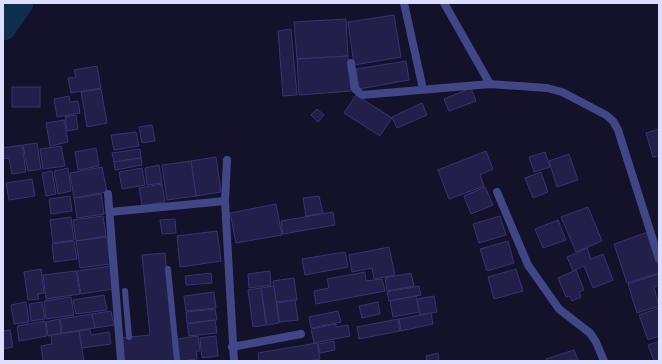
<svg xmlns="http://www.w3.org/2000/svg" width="662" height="364" font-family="Roboto,sans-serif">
<rect width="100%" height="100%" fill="#13122a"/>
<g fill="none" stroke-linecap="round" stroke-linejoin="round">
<polyline stroke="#102d4b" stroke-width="27" points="3,27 20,3"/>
</g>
<g fill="#221f4a" stroke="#373374">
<polygon points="394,15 401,57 354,65 348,22"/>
<polygon points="346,19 348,56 297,59 294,22"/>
<polygon points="291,29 297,95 283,96 278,31"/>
<polygon points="348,56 351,91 299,95 297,59"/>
<polygon points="406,61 409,80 359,89 356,69"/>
<polygon points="97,66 101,88 71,93 68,78 76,77 74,70"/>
<rect x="12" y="87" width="28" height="20"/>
<polygon points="471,88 476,101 449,111 444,99"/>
<polygon points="101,89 107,123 87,127 81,92"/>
<polygon points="356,95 392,118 380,136 344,113"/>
<polygon points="69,96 70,102 78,101 80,113 57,117 54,99"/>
<polygon points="422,103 427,115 397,128 392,117"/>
<polygon points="317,109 324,115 318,122 311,115"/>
<polygon points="76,115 78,129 67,131 65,117"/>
<polygon points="64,120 68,142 50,146 46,123"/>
<polygon points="152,125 155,141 142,143 139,127"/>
<polygon points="659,129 659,156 653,157 646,133"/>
<polygon points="136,132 139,146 114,150 111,135"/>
<polygon points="37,143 41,169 28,171 23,145"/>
<polygon points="22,145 26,172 12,174 9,158 3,159 3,148"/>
<polygon points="61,146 65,166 43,169 40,149"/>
<polygon points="96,148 99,166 78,170 75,152"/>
<polygon points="140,149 141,158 114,162 112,153"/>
<polygon points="486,151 493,169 480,175 484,186 449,199 438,170"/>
<polygon points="545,152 550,167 534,172 529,157"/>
<polygon points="569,154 578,180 557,187 549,161"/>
<polygon points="216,157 221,192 196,196 191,161"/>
<polygon points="141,158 142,165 115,170 114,162"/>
<polygon points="191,161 196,196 167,200 162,165"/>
<polygon points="159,165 162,183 147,185 145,168"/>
<polygon points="102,167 107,192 74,198 70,173"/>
<polygon points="68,168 71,191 58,194 54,171"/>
<polygon points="142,168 145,185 122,189 119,172"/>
<polygon points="52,171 56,194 46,196 42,173"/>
<polygon points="541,172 548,192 533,198 525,178"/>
<polygon points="32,179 35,196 9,200 6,183"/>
<polygon points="162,184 165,202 142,206 139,188"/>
<polygon points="485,187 493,205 471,214 464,196"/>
<polygon points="101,194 104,214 77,218 74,198"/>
<polygon points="70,196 72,211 51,214 49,199"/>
<polygon points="319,196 323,213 306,216 303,198"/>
<polygon points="276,204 282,235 236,243 230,213"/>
<polygon points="588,207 602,241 576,252 561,217"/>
<polygon points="333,212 335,225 283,234 281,221"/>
<polygon points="103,216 106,236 76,241 73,220"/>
<polygon points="500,216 506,235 479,243 473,224"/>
<polygon points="71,217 74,240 53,243 50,220"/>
<polygon points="175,219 176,233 162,234 160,220"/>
<polygon points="558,220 566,240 543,248 535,229"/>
<polygon points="217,231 221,261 180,267 177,236"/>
<polygon points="648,232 659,266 659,273 627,283 614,244"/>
<polygon points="107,237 110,264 80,268 76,241"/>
<polygon points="74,241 77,259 54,262 52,244"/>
<polygon points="508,241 514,263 487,271 480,249"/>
<polygon points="389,247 395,275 374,279 372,268 352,272 349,255"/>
<polygon points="587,248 591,259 603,254 613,280 593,288 584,266 573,271 567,257"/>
<polygon points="345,252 348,267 305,275 302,259"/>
<polygon points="165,253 175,361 122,361 120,338 150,335 142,255"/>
<polygon points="110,266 113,289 81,294 77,271"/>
<polygon points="41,269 44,293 38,294 39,299 28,300 24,272"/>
<polygon points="516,269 523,291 494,299 488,277"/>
<polygon points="576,270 584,290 579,292 581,297 572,301 570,296 566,297 558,278"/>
<polygon points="76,271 80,294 46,299 43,275"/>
<polygon points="270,271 271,285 249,288 248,274"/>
<polygon points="365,272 366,281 382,279 385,291 316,304 314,291 329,288 327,279"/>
<polygon points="211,273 212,283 186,285 185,276"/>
<polygon points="411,273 414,286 387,291 385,278"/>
<polygon points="659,274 659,285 654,287 659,306 637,313 628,284"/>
<polygon points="294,278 297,300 276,302 273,281"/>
<polygon points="274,286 279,323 267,325 261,288"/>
<polygon points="419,286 421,295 389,301 387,292"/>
<polygon points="261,288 266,325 253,327 248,290"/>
<polygon points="214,292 216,308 186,311 184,296"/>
<polygon points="104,295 107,310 76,314 73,300"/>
<polygon points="416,296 420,312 393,317 390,301"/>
<polygon points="434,296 437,312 420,315 417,299"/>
<polygon points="71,297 74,315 46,319 44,301"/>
<polygon points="295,300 298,320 279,322 277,303"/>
<polygon points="26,302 29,322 14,324 11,305"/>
<polygon points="42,302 45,319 31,321 29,304"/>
<polygon points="378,302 380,314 362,318 359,306"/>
<polygon points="659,308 659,336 648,340 639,315"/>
<polygon points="215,309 217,320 187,323 186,312"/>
<polygon points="111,311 114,325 95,328 92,314"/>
<polygon points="338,311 341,322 311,328 309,317"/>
<polygon points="431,313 433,324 401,331 399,319"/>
<polygon points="92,314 95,328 62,333 60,319"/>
<polygon points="59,319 61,333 48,336 46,322"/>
<polygon points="398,319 400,331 359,339 357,327"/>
<polygon points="215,320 217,333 189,336 187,324"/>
<polygon points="45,321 47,336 19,341 17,326"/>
<polygon points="336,324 336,327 348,325 350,336 314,343 311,329"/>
<polygon points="90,329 91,335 109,332 111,344 82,348 79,331"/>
<polygon points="10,330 13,347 3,349 3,331"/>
<polygon points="79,331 84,361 43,361 41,346 52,344 51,335"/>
<polygon points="198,336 200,351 196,351 197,359 180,361 177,339"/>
<polygon points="216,336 218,356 202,358 200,338"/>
<polygon points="334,341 335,350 320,353 318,344"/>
<polygon points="659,341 659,361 654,361 648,345"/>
<polygon points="317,343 320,359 308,361 259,361 258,353"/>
<polygon points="574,350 578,360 547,361 546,359"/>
<polygon points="438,353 439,361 427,361 426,356"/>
</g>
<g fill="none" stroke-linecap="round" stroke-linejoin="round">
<g stroke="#404686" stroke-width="6">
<polyline points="168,269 177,361"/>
<polyline points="125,291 129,337"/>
</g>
<g stroke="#404686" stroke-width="8">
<polyline points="404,3 423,89"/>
<polyline points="444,3 490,84"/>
<polyline points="351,63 355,89 362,95 490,84 547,88 562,92 606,115 613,121 618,130 659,259"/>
<polyline points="227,160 225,201 234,361"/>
<polyline points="497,192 528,265 559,309 590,333 596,342 604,361"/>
<polyline points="108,194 121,361"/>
<polyline points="110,212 225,201"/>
<polyline points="232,347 301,334"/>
</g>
</g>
<rect width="662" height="364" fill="none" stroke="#ddddfd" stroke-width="8"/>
</svg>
